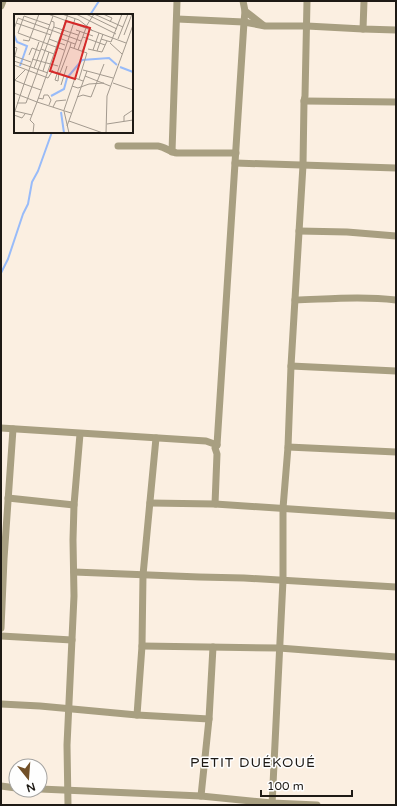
<svg xmlns="http://www.w3.org/2000/svg" width="397" height="806" font-family="'Varela Round',sans-serif">
<rect width="100%" height="100%" fill="#fbefe1"/>
<g fill="none" stroke-linecap="round" stroke-linejoin="round">
<g stroke="#98bbf9" stroke-width="2">
<polyline points="90,15 99,1"/>
<polyline points="1,273 8,259 23,214 28,204 32,182 38,171 52,132"/>
</g>
<g stroke="#a89f81" stroke-width="7">
<polyline points="243,1 245,11 263,25"/>
<polyline points="1,6 3,1"/>
<polyline points="177,19 244,22 265,26 307,26 363,29 396,30"/>
<polyline points="363,29 364,1"/>
<polyline points="304,101 396,102"/>
<path d="M118 146H158C165 147 170 152 177 153H236"/>
<polyline points="172,152 177,1"/>
<polyline points="235,163 396,168"/>
<polyline points="299,231 347,232 396,236"/>
<path d="M295 300C329 299 362 296 396 300"/>
<polyline points="291,366 396,371"/>
<polyline points="1,428 206,441 217,445 215,448 217,454 215,504"/>
<polyline points="217,445 244,22 245,11"/>
<polyline points="288,447 396,452"/>
<polyline points="8,498 74,505"/>
<polyline points="150,503 215,504 396,516"/>
<polyline points="74,572 199,577 244,578 396,587"/>
<polyline points="1,628 4,559 13,429"/>
<polyline points="1,636 72,640"/>
<polyline points="142,646 279,648 396,657"/>
<polyline points="1,704 40,706 137,715 209,719"/>
<polyline points="137,715 142,646 143,575 156,438"/>
<polyline points="1,786 16,788"/>
<polyline points="40,789 201,796 272,803 317,805"/>
<polyline points="201,796 209,719 213,647"/>
<polyline points="68,805 67,745 74,596 73,540 74,505 80,434"/>
<polyline points="272,805 283,580 283,508 288,447 291,366 303,165 304,101 305,96 307,1"/>
</g>
</g>
<g text-anchor="middle" dominant-baseline="central" stroke-width="3" stroke-linejoin="round" paint-order="stroke">
<g font-size="14" letter-spacing="1" fill="#1e1a15" stroke="#fefefe">
<text x="253" y="762">PETIT DUÉKOUÉ</text>
</g>
</g>
<g transform="translate(14 14)">
<rect width="119" height="119" fill="#fbefe1"/>
<path fill="none" stroke="#98bbf9" stroke-width="2" d="M0 21 3 28 13 32 6 52M106 53 119 58M37 82 50 75 53 64 68 46 95 44 103 51M47 98 50 119"/>
<path fill="none" stroke="#a39a8f" stroke-width="1" d="M34 0 112 29M48 0 65 6 79 17M54 0 23 88 57 99M62 0 102 20M72 0 103 15M80 0 109 13M89 0 98 4 96 8M2 9 37 21M36 11 10 2 4 19 50 36M40 13 64 21M0 15 4 4 67 27M62 16 79 22M110 21 118 0M69 23 91 31M45 24 61 30M35 25 51 31M87 25 97 28 108 0M104 25 114 0M9 26 15 27 25 0M25 28 10 70 27 76M57 29 56 33 73 39 65 65M96 29 108 40M0 33 3 34 0 45M60 34 66 17M27 35 40 40M74 35 83 37 89 20M64 36 73 11 80 0M79 36 85 19M83 37 88 38 93 27M68 38 73 25M15 41 18 34 26 37M0 42 17 48M18 45 44 52M0 47 34 59M0 51 34 64 39 56M20 54 39 2M29 57 35 38M73 57 99 64M46 59 56 33M71 62 96 72M0 66 10 70 0 100M1 66 11 56M41 66 61 5M41 66 44 67 45 58M99 69 119 76M47 71 53 52M58 72 64 74 75 70 90 69M0 79 23 88 16 106 20 110 19 119M63 83 69 81 77 83 90 50M24 84 29 85 30 81H34L37 86 35 91M3 89H12L40 12V8L37 7M39 93 42 87 52 86M50 96 61 64 69 67M1 97 18 101M50 97 55 119M0 101 8 104 11 100M55 107 89 119M110 107V102L119 96M93 110 119 106M53 112 73 57 69 56M92 119 93 82 119 11"/>
<path fill="#d62828" fill-opacity="0.15" stroke="#d62828" stroke-width="2" d="M52 7 76 14 61 65 36 57Z"/>
<rect width="119" height="119" fill="none" stroke="#1e1a15" stroke-width="2"/>
</g>
<rect width="397" height="806" fill="none" stroke="#1e1a15" stroke-width="4"/>
<g transform="translate(28 778) rotate(163)"><circle r="19" fill="#fefefe" stroke="#a4a3a1"/>
<path d="M0-3L7 15L0 10L-7 15Z" fill="#714f27"/>
<text y="-6" font-size="11" font-weight="bold" text-anchor="middle" fill="#1e1a15">N</text>
</g>
<path d="M261 790v6h91v-6" fill="none" stroke="#1e1a15" stroke-width="2"/>
<text x="267" y="790" font-size="12" fill="#1e1a15" stroke="#fefefe" stroke-width="3" paint-order="stroke">100 m</text>
</svg>
